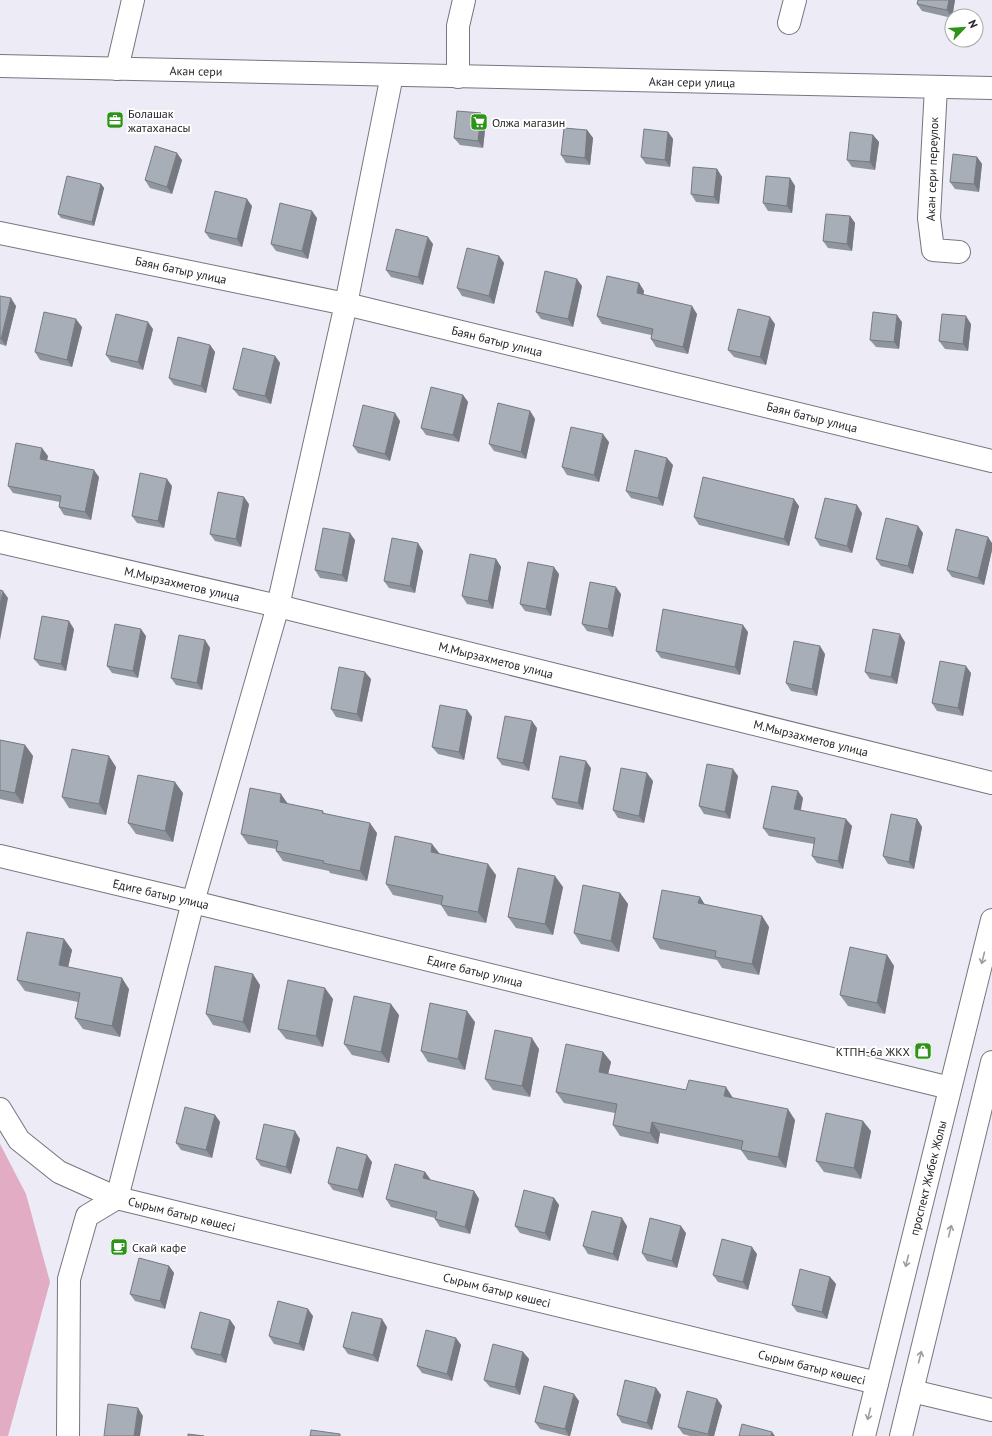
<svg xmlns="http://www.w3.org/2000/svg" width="992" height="1436" font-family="'PT Sans',sans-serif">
<rect width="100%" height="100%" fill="#ecebf6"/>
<polygon fill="#e2acc4" points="0,1144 26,1194 50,1282 8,1436 0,1436"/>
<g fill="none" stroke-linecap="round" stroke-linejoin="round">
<defs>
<g id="minor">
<polyline points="789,23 795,0"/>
<polyline points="0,66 992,88"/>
<polyline points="117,69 133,0"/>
<polyline points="458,77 458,26 464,0"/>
<polyline points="936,87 929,218 933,250 959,252"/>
<polyline points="0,233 346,304 992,461"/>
<polyline points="0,542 278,606 992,783"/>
<polyline points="0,856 193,902 950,1088"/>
<polyline points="0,1109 19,1140 59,1172 117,1198 877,1383"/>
<polyline points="912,1391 992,1410"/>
<polyline points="68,1436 69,1279 87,1216 117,1198 193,902 278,606 346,304 392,75"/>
<polyline points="864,1436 992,920"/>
<polyline points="901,1436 992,1062"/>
</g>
</defs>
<use href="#minor" stroke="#77767f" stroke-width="24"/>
<use href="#minor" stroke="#fff" stroke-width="22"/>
</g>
<g fill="#90969d">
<polygon points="918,0 955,0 952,18 922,11 917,4"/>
<polygon points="481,113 486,121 483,148 460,145 454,138"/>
<polygon points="587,130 593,138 590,165 566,163 561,155"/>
<polygon points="668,132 673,139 670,167 646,164 641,157"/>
<polygon points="873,135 879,142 875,170 852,167 847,160"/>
<polygon points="977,157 982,164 979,192 955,189 950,182"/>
<polygon points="182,160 172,194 150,188 145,180"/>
<polygon points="717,169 722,177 719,204 696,202 691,194"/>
<polygon points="790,178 795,186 792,213 768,211 763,203"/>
<polygon points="101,184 104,188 94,226 61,218 58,214"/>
<polygon points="252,206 242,247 210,239 205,232"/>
<polygon points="850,216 855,223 852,251 828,248 823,241"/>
<polygon points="317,218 308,259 276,251 271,244"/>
<polygon points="433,244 423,285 391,277 386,270"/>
<polygon points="499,256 504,263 494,304 462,296 457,288"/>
<polygon points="639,283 644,291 643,295 697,314 688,354 656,347 651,339 651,335 602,324 597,316"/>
<polygon points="582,286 573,327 541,319 536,312"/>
<polygon points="0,296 16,306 6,346 0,344"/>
<polygon points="902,322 899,349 876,347 870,340"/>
<polygon points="775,324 766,365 734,357 728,350"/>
<polygon points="971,324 968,351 945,349 939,341"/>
<polygon points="82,327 72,367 40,360 35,352"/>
<polygon points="153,329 143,370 111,362 106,355"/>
<polygon points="210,345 215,352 206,393 174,385 169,378"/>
<polygon points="275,356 280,363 271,404 239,396 233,389"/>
<polygon points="463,395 468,402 459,442 426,435 421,428"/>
<polygon points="530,411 535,419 526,459 494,451 489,444"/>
<polygon points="400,421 390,461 358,453 353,446"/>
<polygon points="609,442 599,482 567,475 562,467"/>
<polygon points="48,456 47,461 99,477 91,520 64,515 59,507 60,502 13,493 8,486"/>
<polygon points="673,465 663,506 631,498 626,491"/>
<polygon points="172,486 164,528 137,523 132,516"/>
<polygon points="249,504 241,547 215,541 210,534"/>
<polygon points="799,506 789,546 699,525 694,517"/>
<polygon points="862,513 852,553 820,546 815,538"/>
<polygon points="923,533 913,574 881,566 876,559"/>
<polygon points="355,540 347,582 320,578 315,570"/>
<polygon points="992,543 992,550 984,585 952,577 947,570"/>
<polygon points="423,551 415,593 389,588 384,581"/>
<polygon points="496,559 501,567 493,609 467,604 462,596"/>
<polygon points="559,574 551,616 525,611 520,604"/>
<polygon points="621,594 613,637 587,631 582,624"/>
<polygon points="74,629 66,671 40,666 34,659"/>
<polygon points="748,632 740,675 661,658 656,651"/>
<polygon points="146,636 138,678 112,673 107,666"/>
<polygon points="205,640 210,648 202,690 176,685 171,678"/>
<polygon points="905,642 897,684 870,679 865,672"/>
<polygon points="825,654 817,696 791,691 786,683"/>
<polygon points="971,673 963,716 937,711 932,703"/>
<polygon points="371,679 362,722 336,717 331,709"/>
<polygon points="467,710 472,717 464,760 438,754 432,747"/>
<polygon points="537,728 529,771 502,765 497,758"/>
<polygon points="0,740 25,745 33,756 23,804 0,799"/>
<polygon points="116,767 106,815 69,808 62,797"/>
<polygon points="591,768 583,810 557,805 552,798"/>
<polygon points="738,776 730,819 704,814 699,806"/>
<polygon points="653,781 644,823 618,818 613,810"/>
<polygon points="183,793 173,842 136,834 128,823"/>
<polygon points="803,798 801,810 852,826 843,869 817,863 812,856 814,844 769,836 763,828"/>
<polygon points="288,804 323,811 324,814 377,833 367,881 330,873 329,871 283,861 276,851 276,849 248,844 241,834"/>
<polygon points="917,819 922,827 914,869 888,864 883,856"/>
<polygon points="440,854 496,875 486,923 448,916 441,905 393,895 386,884"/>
<polygon points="563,887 553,935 516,928 508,917"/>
<polygon points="620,893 628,904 619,952 581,944 574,933"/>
<polygon points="700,897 705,905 762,916 769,927 759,975 722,968 717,960 660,949 653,938"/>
<polygon points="64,939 72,950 68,967 129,989 120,1037 83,1029 75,1018 78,1002 25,991 17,980"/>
<polygon points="887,955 894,966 885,1014 848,1006 840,995"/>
<polygon points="260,985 250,1033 213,1025 206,1014"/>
<polygon points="333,999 323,1047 286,1039 278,1029"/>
<polygon points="399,1015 389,1063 352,1055 344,1044"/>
<polygon points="475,1022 465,1070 428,1062 421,1051"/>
<polygon points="539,1049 530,1097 493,1090 485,1079"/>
<polygon points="603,1052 611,1062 608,1074 686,1090 733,1098 795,1120 786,1168 748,1160 741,1150 660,1133 658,1144 620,1136 613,1125 615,1113 564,1103 556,1092"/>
<polygon points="215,1115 220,1122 212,1158 181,1150 176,1143"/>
<polygon points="871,1131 861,1179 824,1172 816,1161"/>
<polygon points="300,1139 291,1174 261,1166 256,1159"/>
<polygon points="372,1162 363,1198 333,1190 328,1183"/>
<polygon points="425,1172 430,1179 430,1180 474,1191 479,1199 470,1234 440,1227 435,1219 435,1218 391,1207 386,1199"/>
<polygon points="554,1198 559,1205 550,1241 520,1233 515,1226"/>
<polygon points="627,1226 618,1261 588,1254 583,1246"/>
<polygon points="686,1233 677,1268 647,1261 642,1253"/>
<polygon points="757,1254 748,1290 718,1282 713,1275"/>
<polygon points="169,1266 174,1273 165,1309 135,1301 130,1294"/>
<polygon points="830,1277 836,1284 827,1319 797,1312 792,1305"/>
<polygon points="313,1316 304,1351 274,1344 269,1336"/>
<polygon points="230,1320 235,1327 226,1363 196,1355 191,1348"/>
<polygon points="387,1327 378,1362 348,1354 343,1347"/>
<polygon points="456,1338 461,1345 452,1381 422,1373 417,1366"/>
<polygon points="523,1352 529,1359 520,1395 490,1387 484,1380"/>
<polygon points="656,1388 661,1395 652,1430 622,1423 617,1415"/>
<polygon points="717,1399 722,1406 714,1436 690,1436 683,1434 678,1427"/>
<polygon points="579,1401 570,1436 568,1436 540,1429 535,1422"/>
</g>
<g fill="#767a80">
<polygon points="949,0 955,0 952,18 947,10"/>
<polygon points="481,113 486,121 483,148 478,141"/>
<polygon points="587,130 593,138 590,165 585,158"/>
<polygon points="668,132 673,139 670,167 665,160"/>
<polygon points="873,135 879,142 875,170 870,162"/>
<polygon points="177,153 182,160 172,194 167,187"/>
<polygon points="977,157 982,164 979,192 974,184"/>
<polygon points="717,169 722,177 719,204 714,197"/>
<polygon points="790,178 795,186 792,213 787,206"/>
<polygon points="101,184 104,188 94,226 92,222"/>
<polygon points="247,199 252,206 242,247 237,239"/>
<polygon points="312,211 317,218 308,259 302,251"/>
<polygon points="850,216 855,223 852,251 847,244"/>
<polygon points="428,237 433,244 423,285 418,277"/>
<polygon points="499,256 504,263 494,304 489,296"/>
<polygon points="577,279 582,286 573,327 568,319"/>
<polygon points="639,283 644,291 642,301 637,293"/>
<polygon points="11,298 16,306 6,346 1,339"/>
<polygon points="692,306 697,314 688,354 683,347"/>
<polygon points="897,315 902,322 899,349 894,342"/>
<polygon points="966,316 971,324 968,351 963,344"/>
<polygon points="770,317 775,324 766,365 760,357"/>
<polygon points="76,319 82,327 72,367 67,360"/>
<polygon points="148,322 153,329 143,370 138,362"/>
<polygon points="210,345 215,352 206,393 201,386"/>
<polygon points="275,356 280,363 271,404 265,396"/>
<polygon points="463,395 468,402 459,442 453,435"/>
<polygon points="530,411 535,419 526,459 521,452"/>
<polygon points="395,413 400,421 390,461 385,454"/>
<polygon points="603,434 609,442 599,482 594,475"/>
<polygon points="42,448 48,456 45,467 40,459"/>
<polygon points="667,458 673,465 663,506 658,498"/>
<polygon points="94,470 99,477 91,520 85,512"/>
<polygon points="167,479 172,486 164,528 158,521"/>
<polygon points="244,497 249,504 241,547 236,539"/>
<polygon points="794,499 799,506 789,546 784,539"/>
<polygon points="857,505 862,513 852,553 847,546"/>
<polygon points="918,526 923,533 913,574 908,566"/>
<polygon points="350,533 355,540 347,582 342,575"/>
<polygon points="988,537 992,543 992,550 984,585 978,578"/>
<polygon points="418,543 423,551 415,593 410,586"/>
<polygon points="496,559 501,567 493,609 488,601"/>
<polygon points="554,567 559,574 551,616 546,609"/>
<polygon points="616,587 621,594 613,637 608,629"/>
<polygon points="3,591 8,598 0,640 0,605"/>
<polygon points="69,621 74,629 66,671 61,664"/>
<polygon points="743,625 748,632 740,675 735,667"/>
<polygon points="141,629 146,636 138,678 133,671"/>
<polygon points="900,634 905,642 897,684 891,677"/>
<polygon points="205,640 210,648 202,690 197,683"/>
<polygon points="820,646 825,654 817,696 812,689"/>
<polygon points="966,666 971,673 963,716 958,708"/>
<polygon points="365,672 371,679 362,722 357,714"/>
<polygon points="467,710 472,717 464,760 459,752"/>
<polygon points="532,721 537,728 529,771 523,763"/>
<polygon points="25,745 33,756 23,804 15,793"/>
<polygon points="109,756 116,767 106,815 99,804"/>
<polygon points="586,761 591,768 583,810 578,803"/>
<polygon points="733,769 738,776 730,819 725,812"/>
<polygon points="647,773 653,781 644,823 639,816"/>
<polygon points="175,782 183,793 173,842 165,831"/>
<polygon points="798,791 803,798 799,816 794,809"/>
<polygon points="281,794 288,804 280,802"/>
<polygon points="846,819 852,826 843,869 838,861"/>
<polygon points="917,819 922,827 914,869 909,862"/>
<polygon points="370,823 377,833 367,881 360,871"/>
<polygon points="432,844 440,854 431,852"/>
<polygon points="488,864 496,875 486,923 478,912"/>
<polygon points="555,876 563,887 553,935 545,924"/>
<polygon points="620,893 628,904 619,952 611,941"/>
<polygon points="700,897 707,908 698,903"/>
<polygon points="762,916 769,927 759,975 752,964"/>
<polygon points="64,939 72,950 66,976 59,965"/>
<polygon points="887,955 894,966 885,1014 877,1003"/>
<polygon points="253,974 260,985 250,1033 243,1022"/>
<polygon points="122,978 129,989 120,1037 112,1026"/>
<polygon points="325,988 333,999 323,1047 316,1036"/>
<polygon points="391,1004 399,1015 389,1063 381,1052"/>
<polygon points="467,1011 475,1022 465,1070 458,1059"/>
<polygon points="532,1038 539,1049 530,1097 522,1086"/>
<polygon points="603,1052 611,1062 606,1083 599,1072"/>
<polygon points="726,1087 733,1098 724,1096"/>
<polygon points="788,1109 795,1120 786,1168 778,1157"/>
<polygon points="215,1115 220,1122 212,1158 206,1150"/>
<polygon points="863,1121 871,1131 861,1179 854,1168"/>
<polygon points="652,1122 660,1133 658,1144 650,1133"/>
<polygon points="295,1131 300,1139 291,1174 286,1167"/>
<polygon points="367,1155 372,1162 363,1198 358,1190"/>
<polygon points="425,1172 430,1179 428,1186 423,1178"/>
<polygon points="474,1191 479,1199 470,1234 465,1227"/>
<polygon points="554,1198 559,1205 550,1241 545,1233"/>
<polygon points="622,1218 627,1226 618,1261 613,1254"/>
<polygon points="681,1226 686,1233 677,1268 672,1261"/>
<polygon points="752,1247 757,1254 748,1290 743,1282"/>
<polygon points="169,1266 174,1273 165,1309 160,1301"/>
<polygon points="830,1277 836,1284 827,1319 822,1312"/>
<polygon points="308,1309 313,1316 304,1351 299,1344"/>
<polygon points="382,1319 387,1327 378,1362 373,1355"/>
<polygon points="230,1320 235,1327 226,1363 221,1355"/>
<polygon points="456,1338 461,1345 452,1381 447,1374"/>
<polygon points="523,1352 529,1359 520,1395 515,1387"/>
<polygon points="656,1388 661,1395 652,1430 647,1423"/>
<polygon points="574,1394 579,1401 570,1436 569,1436 565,1429"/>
<polygon points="717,1399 722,1406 714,1436 709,1436 708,1434"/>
<polygon points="138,1408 143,1416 140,1436 134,1436"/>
<polygon points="772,1432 775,1436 771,1436"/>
</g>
<g fill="#a8aeb7" stroke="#767a80">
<polygon points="918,0 949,0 947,10 917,4"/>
<polygon points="457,111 481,113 478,141 454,138"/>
<polygon points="564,128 587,130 585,158 561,155"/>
<polygon points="644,129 668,132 665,160 641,157"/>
<polygon points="850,132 873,135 870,162 847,160"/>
<polygon points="155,146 177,153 167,187 145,180"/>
<polygon points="953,154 977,157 974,184 950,182"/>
<polygon points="693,167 717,169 714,197 691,194"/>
<polygon points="67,176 101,184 92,222 58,214"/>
<polygon points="766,176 790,178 787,206 763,203"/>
<polygon points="215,191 247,199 237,239 205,232"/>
<polygon points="280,203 312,211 302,251 271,244"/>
<polygon points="826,214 850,216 847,244 823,241"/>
<polygon points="396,229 428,237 418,277 386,270"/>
<polygon points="467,248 499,256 489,296 457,288"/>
<polygon points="545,271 577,279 568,319 536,312"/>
<polygon points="607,276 639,283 637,293 692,306 683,347 651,339 653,329 597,316"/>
<polygon points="0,296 11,298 1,339 0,338"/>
<polygon points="738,309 770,317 760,357 728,350"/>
<polygon points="44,312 76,319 67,360 35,352"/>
<polygon points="873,312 897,315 894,342 870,340"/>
<polygon points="116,314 148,322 138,362 106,355"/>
<polygon points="942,314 966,316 963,344 939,341"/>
<polygon points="178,337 210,345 201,386 169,378"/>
<polygon points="243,348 275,356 265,396 233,389"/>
<polygon points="431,387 463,395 453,435 421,428"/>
<polygon points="498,403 530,411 521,452 489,444"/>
<polygon points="363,405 395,413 385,454 353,446"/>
<polygon points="571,427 603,434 594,475 562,467"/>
<polygon points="16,443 42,448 40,459 94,470 85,512 59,507 61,496 8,486"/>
<polygon points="635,450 667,458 658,498 626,491"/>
<polygon points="140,473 167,479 158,521 132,516"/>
<polygon points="703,477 794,499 784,539 694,517"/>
<polygon points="218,492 244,497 236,539 210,534"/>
<polygon points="825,498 857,505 847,546 815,538"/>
<polygon points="886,518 918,526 908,566 876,559"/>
<polygon points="323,528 350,533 342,575 315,570"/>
<polygon points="956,529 988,537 978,578 947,570"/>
<polygon points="392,538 418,543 410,586 384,581"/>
<polygon points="470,554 496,559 488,601 462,596"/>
<polygon points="528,562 554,567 546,609 520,604"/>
<polygon points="590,582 616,587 608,629 582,624"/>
<polygon points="0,590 3,591 0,605"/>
<polygon points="663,609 743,625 735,667 656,651"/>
<polygon points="42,616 69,621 61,664 34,659"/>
<polygon points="115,624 141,629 133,671 107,666"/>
<polygon points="873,629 900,634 891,677 865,672"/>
<polygon points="179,635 205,640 197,683 171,678"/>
<polygon points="794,641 820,646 812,689 786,683"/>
<polygon points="940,661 966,666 958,708 932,703"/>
<polygon points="339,667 365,672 357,714 331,709"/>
<polygon points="440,705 467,710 459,752 432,747"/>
<polygon points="505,716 532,721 523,763 497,758"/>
<polygon points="0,740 25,745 15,793 0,790"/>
<polygon points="72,749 109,756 99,804 62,797"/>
<polygon points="560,756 586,761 578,803 552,798"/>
<polygon points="707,764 733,769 725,812 699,806"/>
<polygon points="621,768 647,773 639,816 613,810"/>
<polygon points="138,775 175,782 165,831 128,823"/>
<polygon points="772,786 798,791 794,809 846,819 838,861 812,856 815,838 763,828"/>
<polygon points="250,788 281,794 280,802 323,811 322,813 370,823 360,871 323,863 324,861 276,851 278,841 241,834"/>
<polygon points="891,814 917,819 909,862 883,856"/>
<polygon points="395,836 432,844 431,852 488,864 478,912 441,905 443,896 386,884"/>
<polygon points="518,868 555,876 545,924 508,917"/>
<polygon points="583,885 620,893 611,941 574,933"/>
<polygon points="662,890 700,897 698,903 762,916 752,964 715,957 716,951 653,938"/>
<polygon points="27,932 64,939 59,965 122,978 112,1026 75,1018 80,993 17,980"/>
<polygon points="850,947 887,955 877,1003 840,995"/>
<polygon points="215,966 253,974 243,1022 206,1014"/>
<polygon points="288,980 325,988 316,1036 278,1029"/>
<polygon points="354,996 391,1004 381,1052 344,1044"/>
<polygon points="430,1003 467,1011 458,1059 421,1051"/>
<polygon points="495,1030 532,1038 522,1086 485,1079"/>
<polygon points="566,1044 603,1052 599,1072 686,1090 689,1080 726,1087 724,1096 788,1109 778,1157 741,1150 743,1141 652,1122 650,1133 613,1125 617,1104 556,1092"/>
<polygon points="185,1107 215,1115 206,1150 176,1143"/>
<polygon points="826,1113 863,1121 854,1168 816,1161"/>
<polygon points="264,1124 295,1131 286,1167 256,1159"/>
<polygon points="337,1147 367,1155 358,1190 328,1183"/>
<polygon points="395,1164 425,1172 423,1178 474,1191 465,1227 435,1219 437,1212 386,1199"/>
<polygon points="524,1190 554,1198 545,1233 515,1226"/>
<polygon points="592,1211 622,1218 613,1254 583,1246"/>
<polygon points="650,1218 681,1226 672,1261 642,1253"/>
<polygon points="722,1239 752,1247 743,1282 713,1275"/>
<polygon points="139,1258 169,1266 160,1301 130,1294"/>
<polygon points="800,1269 830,1277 822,1312 792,1305"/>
<polygon points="278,1301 308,1309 299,1344 269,1336"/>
<polygon points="200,1312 230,1320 221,1355 191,1348"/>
<polygon points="352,1312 382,1319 373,1355 343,1347"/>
<polygon points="426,1330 456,1338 447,1374 417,1366"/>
<polygon points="493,1344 523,1352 515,1387 484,1380"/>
<polygon points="625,1380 656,1388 647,1423 617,1415"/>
<polygon points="544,1386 574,1394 565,1429 535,1422"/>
<polygon points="687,1391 717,1399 708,1434 678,1427"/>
<polygon points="108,1404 138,1408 134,1436 104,1436"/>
<polygon points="742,1424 772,1432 771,1436 739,1436"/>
<polygon points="311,1430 340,1434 340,1436 310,1436"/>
<polygon points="188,1434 204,1436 188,1436"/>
</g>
<defs><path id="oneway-shaft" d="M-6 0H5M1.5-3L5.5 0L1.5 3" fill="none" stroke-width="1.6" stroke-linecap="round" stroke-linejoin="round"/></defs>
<g stroke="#9d9d9f">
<use href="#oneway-shaft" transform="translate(983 958) rotate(104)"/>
<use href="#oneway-shaft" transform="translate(950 1231) rotate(-76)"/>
<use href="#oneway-shaft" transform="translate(907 1261) rotate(104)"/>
<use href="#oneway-shaft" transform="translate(920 1357) rotate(-76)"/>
<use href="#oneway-shaft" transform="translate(869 1414) rotate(104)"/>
</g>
<defs>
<symbol id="office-square" viewBox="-11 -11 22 22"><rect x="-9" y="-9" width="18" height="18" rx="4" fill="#2e9419" stroke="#fff"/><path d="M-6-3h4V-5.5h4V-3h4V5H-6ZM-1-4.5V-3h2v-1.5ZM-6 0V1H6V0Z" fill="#fff"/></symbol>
<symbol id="supermarket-square" viewBox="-11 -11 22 22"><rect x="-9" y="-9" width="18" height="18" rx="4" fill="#2e9419" stroke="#fff"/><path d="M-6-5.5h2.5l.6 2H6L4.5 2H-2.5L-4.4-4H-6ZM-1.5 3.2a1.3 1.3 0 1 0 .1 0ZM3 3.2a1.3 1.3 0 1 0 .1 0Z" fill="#fff"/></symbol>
<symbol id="shop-square" viewBox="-11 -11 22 22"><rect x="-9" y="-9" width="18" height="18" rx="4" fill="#2e9419" stroke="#fff"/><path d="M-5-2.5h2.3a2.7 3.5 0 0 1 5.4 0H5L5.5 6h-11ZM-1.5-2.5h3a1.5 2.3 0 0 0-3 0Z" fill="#fff"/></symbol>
<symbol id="cafe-square" viewBox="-11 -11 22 22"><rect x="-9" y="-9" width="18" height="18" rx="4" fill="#2e9419" stroke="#fff"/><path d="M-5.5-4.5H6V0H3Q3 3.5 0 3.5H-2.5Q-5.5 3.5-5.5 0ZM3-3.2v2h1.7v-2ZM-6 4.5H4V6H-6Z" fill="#fff"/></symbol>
</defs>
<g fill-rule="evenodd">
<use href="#office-square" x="105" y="110" width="20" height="20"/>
<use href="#supermarket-square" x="469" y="112" width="20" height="20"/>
<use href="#shop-square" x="913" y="1041" width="20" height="20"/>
<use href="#cafe-square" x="109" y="1237" width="20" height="20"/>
</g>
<g text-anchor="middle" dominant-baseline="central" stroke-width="4" stroke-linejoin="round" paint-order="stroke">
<g font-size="12" fill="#26262a" stroke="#fff">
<text transform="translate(196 71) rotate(1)">Акан сери</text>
<text transform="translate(692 82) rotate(1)">Акан сери улица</text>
<text transform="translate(932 169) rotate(-88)">Акан сери переулок</text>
<text transform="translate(181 270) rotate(12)">Баян батыр улица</text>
<text transform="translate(497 341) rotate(14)">Баян батыр улица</text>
<text transform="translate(812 417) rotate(14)">Баян батыр улица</text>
<text transform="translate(182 584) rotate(13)">М.Мырзахметов улица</text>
<text transform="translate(496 660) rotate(14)">М.Мырзахметов улица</text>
<text transform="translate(811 738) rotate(14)">М.Мырзахметов улица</text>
<text transform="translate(161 894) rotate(13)">Едиге батыр улица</text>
<text transform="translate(475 971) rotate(14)">Едиге батыр улица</text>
<text transform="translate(928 1178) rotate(-76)">проспект Жибек Жолы</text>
<text transform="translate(182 1214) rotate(14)">Сырым батыр көшесі</text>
<text transform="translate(497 1290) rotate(14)">Сырым батыр көшесі</text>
<text transform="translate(812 1367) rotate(14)">Сырым батыр көшесі</text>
</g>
<g font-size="12" fill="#26262a" stroke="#fff" text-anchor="start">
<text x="128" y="113">Болашак<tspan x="128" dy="14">жатаханасы</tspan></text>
<text x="492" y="122">Олжа магазин</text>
<text x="910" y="1051" text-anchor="end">КТПН-6а ЖКХ</text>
<text x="132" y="1247">Скай кафе</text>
</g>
</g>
<g transform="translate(964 28) rotate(65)"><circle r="19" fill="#ffffff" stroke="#a8a8aa"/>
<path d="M0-3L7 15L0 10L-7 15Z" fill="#2e9419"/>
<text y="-6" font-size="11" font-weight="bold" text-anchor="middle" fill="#26262a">N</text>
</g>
</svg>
